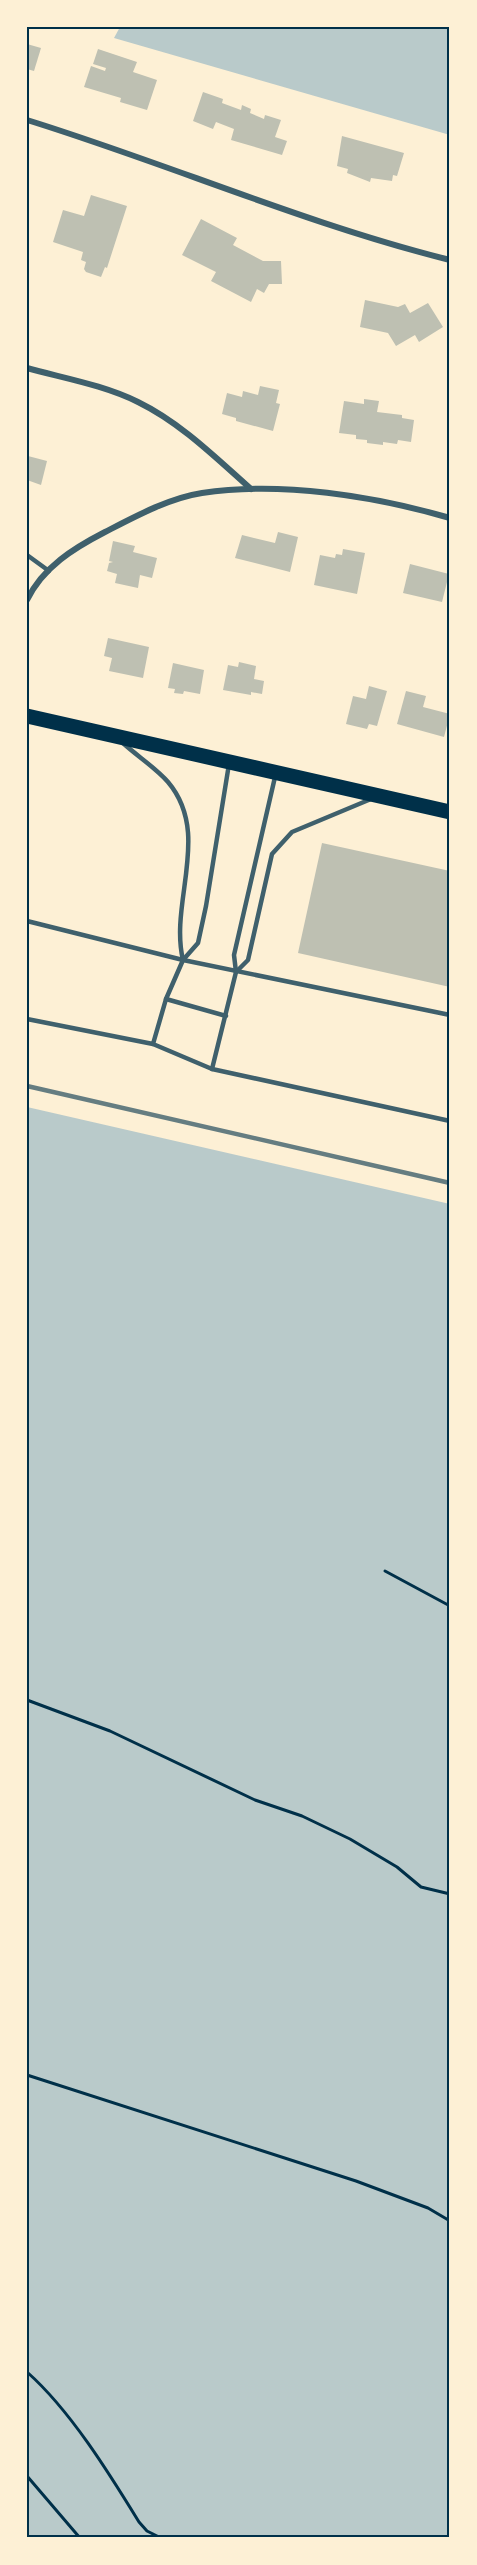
<svg xmlns="http://www.w3.org/2000/svg" width="477" height="2565" font-family="Lora,serif">
<rect width="100%" height="100%" fill="#fdf0d5"/>
<g fill="#b9caca">
<polygon points="120,27 450,27 450,135 114,38"/>
<polygon points="27,1107 450,1204 450,2538 27,2538"/>
</g>
<g fill="#bec0b2">
<polygon points="27,44 41,48 34,71 27,69"/>
<polygon points="98,49 137,62 133,72 157,80 147,110 120,102 121,98 84,87 91,66 105,71 106,68 93,64"/>
<polygon points="203,92 223,99 222,103 241,110 242,105 251,109 250,113 264,119 265,115 281,120 275,137 287,141 282,155 231,140 234,129 216,122 213,129 193,121"/>
<polygon points="342,136 404,153 397,176 393,175 392,181 371,178 370,182 347,173 348,169 337,166"/>
<polygon points="91,195 127,206 107,268 105,267 101,277 86,272 84,269 86,262 81,260 83,252 53,242 63,210 84,216"/>
<polygon points="201,219 237,238 233,245 263,261 281,261 282,284 269,284 264,293 257,289 251,302 211,281 216,272 182,255"/>
<polygon points="365,300 398,307 405,304 410,313 428,303 443,327 419,342 415,335 396,346 388,333 360,327"/>
<polygon points="260,386 279,390 276,403 280,404 273,431 236,421 236,418 222,414 227,393 242,397 243,391 258,395"/>
<polygon points="364,399 379,401 377,412 402,415 402,418 414,420 411,442 398,440 397,444 383,442 383,445 367,443 367,440 356,439 356,435 339,433 344,401 364,404"/>
<polygon points="28,456 47,461 41,485 27,480"/>
<polygon points="278,532 298,537 290,572 235,558 242,535 275,543"/>
<polygon points="113,541 135,546 133,552 157,558 152,578 140,575 138,588 115,583 117,574 107,571 109,563 113,562 109,561"/>
<polygon points="343,549 365,553 357,594 314,585 320,555 335,558 336,554 342,555"/>
<polygon points="410,564 449,574 442,602 403,593"/>
<polygon points="108,638 149,647 143,678 109,671 112,658 104,656"/>
<polygon points="239,662 256,666 254,679 264,681 262,694 251,692 251,695 223,690 228,665 238,667"/>
<polygon points="173,663 204,670 200,694 184,691 183,694 174,693 175,689 168,688"/>
<polygon points="369,686 387,691 377,726 369,724 367,729 346,724 353,696 366,699"/>
<polygon points="406,691 426,696 423,707 450,714 444,737 397,724"/>
<polygon points="322,843 450,871 450,987 298,953"/>
</g>
<g fill="none" stroke-linecap="round" stroke-linejoin="round">
<g stroke="#003049" stroke-width="3">
<polyline points="385,1571 450,1606"/>
<polyline points="27,1700 110,1731 255,1800 302,1816 350,1839 397,1867 421,1887 450,1894"/>
<polyline points="27,2075 356,2181 428,2208 450,2221"/>
<path d="M27 2372C70 2410 109 2473 139 2522L147 2531 161 2538"/>
<polyline points="27,2476 80,2538"/>
</g>
<g stroke="#3f606c" stroke-width="4.5">
<polyline points="27,555 49,571"/>
<path d="M123 743C137 756 156 768 168 782 212 834 169 902 183 960"/>
<polyline points="275,777 234,955 236,972 212,1069 450,1121"/>
<polyline points="27,921 183,960 450,1015"/>
<polyline points="236,972 248,960 272,854 292,832 371,799"/>
<polyline points="166,999 226,1016"/>
<polyline points="27,1019 153,1044 166,999 183,960 198,943 206,906 229,764"/>
<polyline points="153,1044 212,1069"/>
</g>
<g stroke="#3f606c" stroke-width="6">
<path d="M27 120C169 164 306 224 450 260"/>
<path d="M27 368C63 378 104 385 138 402 181 423 216 458 251 489"/>
<path d="M27 600C43 567 74 548 105 532 134 517 169 498 202 493 281 481 374 496 450 518"/>
</g>
<polyline stroke="#003049" stroke-width="15" points="27,716 450,812"/>
<polyline stroke="#657d81" stroke-width="4.5" points="27,1086 450,1183"/>
</g>
<rect width="477" height="2565" fill="none" stroke="#fdf0d5" stroke-width="57"/>
<rect x="28" y="28" width="420" height="2508" fill="none" stroke="#003049" stroke-width="2"/>
</svg>
